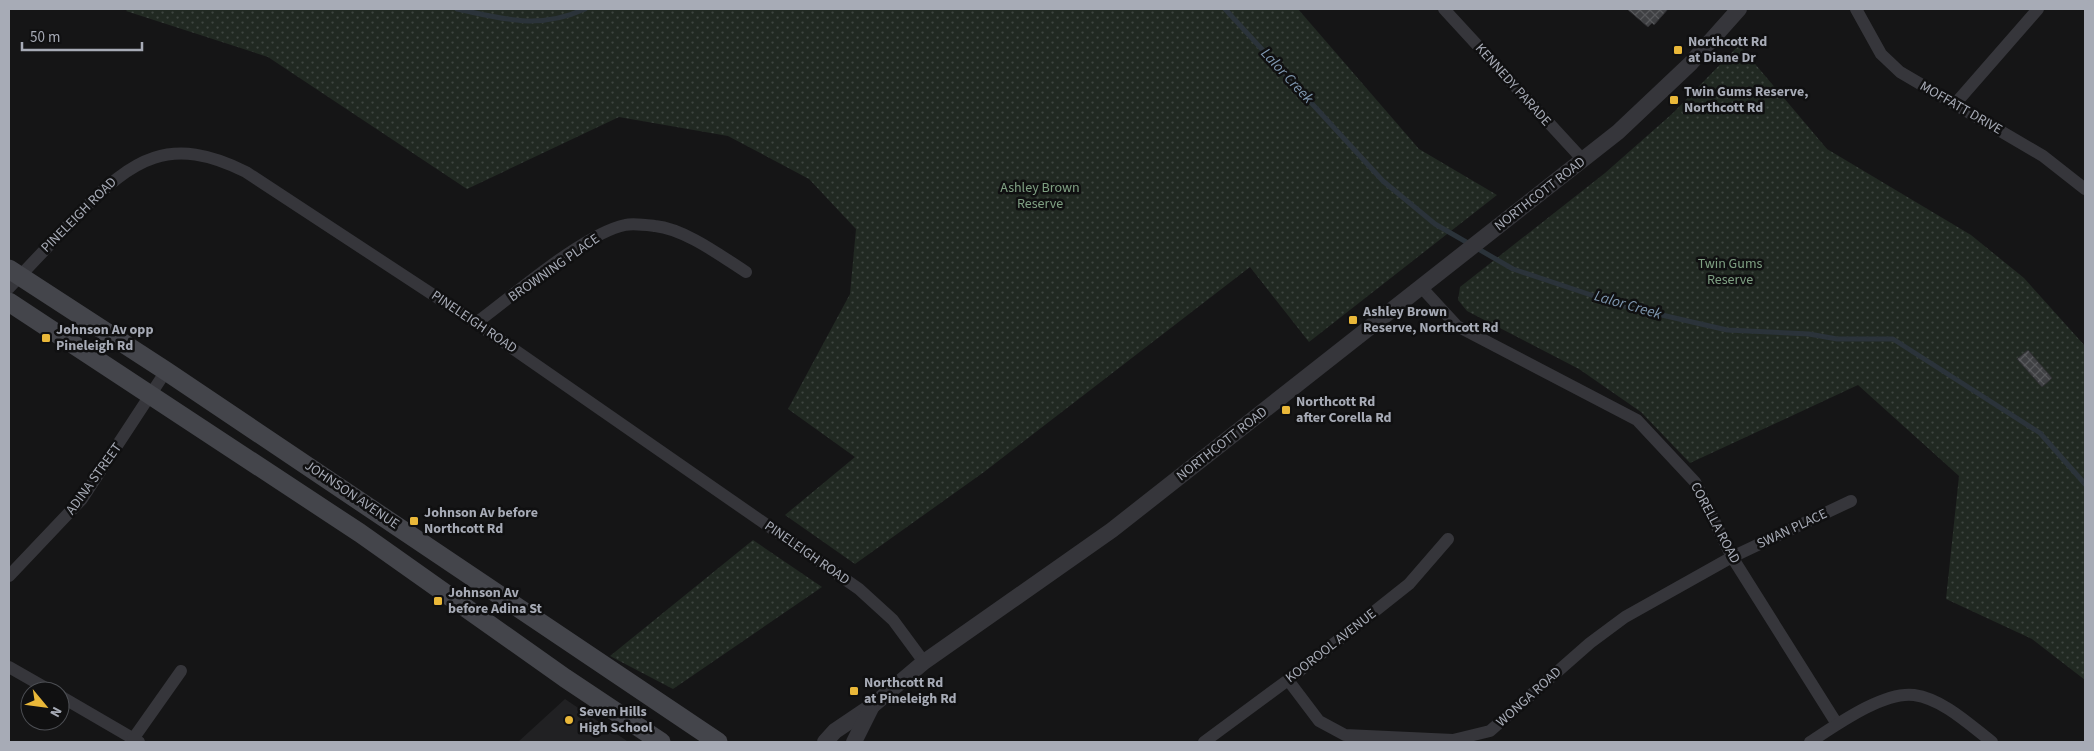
<svg xmlns="http://www.w3.org/2000/svg" width="2094" height="751" font-family="'Source Sans 3',sans-serif">
<defs>
<pattern id="park-dots" width="8" height="8" patternUnits="userSpaceOnUse" patternTransform="scale(1.25)"><rect width="8" height="8" fill="#212922"/><path d="M2 2h.1M6 6h.1" fill="none" stroke="#3e4540" stroke-width="1.8" stroke-linecap="round"/></pattern>
<pattern id="building-cross-hatch" width="8" height="8" patternUnits="userSpaceOnUse" patternTransform="scale(1.25)"><rect width="8" height="8" fill="#3f4043"/><path d="M0 0l8 8M0 8l8-8" fill="none" stroke="#58595c"/></pattern>
</defs>
<rect width="100%" height="100%" fill="#151516"/>
<polygon fill="#212123" points="565,699 627,741 629,742 518,742"/>
<g fill="url(#park-dots)">
<polygon points="128,9 1298,9 1419,149 1497,195 1309,342 1250,267 984,472 855,564 785,515 855,457 788,409 850,294 856,229 809,179 728,136 619,117 467,189 268,57 126,11"/>
<polygon points="1739,45 1827,149 1971,235 2024,278 2085,346 2085,680 2032,639 1946,599 1959,476 1858,385 1690,463 1641,412 1579,369 1467,311 1458,300 1460,287 1605,173 1673,113"/>
<polygon points="753,540 822,587 673,689 610,656"/>
</g>
<g fill="none" stroke-linecap="round" stroke-linejoin="round">
<g stroke="#2b333a" stroke-width="5">
<path d="M457 9C504 19 538 30 585 9"/>
<polyline points="1225,9 1383,181 1435,224 1513,269 1627,307 1727,330 1809,334 1837,339 1893,339 2040,433 2085,484"/>
</g>
</g>
<g fill="url(#building-cross-hatch)" stroke="#2f2f32">
<polygon points="1627,9 1668,9 1654,25 1652,23 1648,27"/>
<polygon points="2028,350 2052,378 2042,387 2017,359"/>
</g>
<g fill="none" stroke-linecap="round" stroke-linejoin="round">
<g stroke="#36363b" stroke-width="12">
<polyline points="1444,9 1583,160"/>
<polyline points="1856,9 1881,54 1900,72 2043,156 2085,189"/>
<polyline points="1955,104 2038,9"/>
<path d="M9 288C32 263 56 238 79 214 133 158 170 134 246 172L476 323 859 589 893 620 924 662"/>
<polyline points="1422,288 1457,326 1637,420 1695,482 1732,557 1837,724"/>
<path d="M476 323C513 296 583 234 625 225 633 223 647 225 655 226 685 229 721 256 746 272"/>
<polyline points="9,576 82,499 166,371"/>
<polyline points="9,667 51,691"/>
<polyline points="1288,680 1319,721 1345,735 1453,740 1490,731 1590,643 1625,617 1732,557 1851,501"/>
<polyline points="60,696 139,742"/>
<polyline points="133,739 181,671"/>
<polyline points="1204,742 1288,680 1409,584 1448,539"/>
<path d="M1810 742C1835 726 1883 691 1914 695 1943 699 1970 725 1992 742"/>
</g>
<g stroke="#36363b" stroke-width="16">
<polyline points="825,742 835,731 872,706 924,662 1112,530 1618,132 1690,64 1739,9"/>
<polyline points="854,742 871,708"/>
</g>
<g stroke="#44454b" stroke-width="19">
<polyline points="9,269 166,371 718,742"/>
<polyline points="9,302 360,533 565,678 661,742"/>
</g>
</g>
<g fill="#eab839" stroke="#101011" stroke-width="2">
<rect x="1673" y="45" width="10" height="10" rx="2.5"/>
<rect x="1669" y="95" width="10" height="10" rx="2.5"/>
<rect x="1348" y="315" width="10" height="10" rx="2.5"/>
<rect x="41" y="333" width="10" height="10" rx="2.5"/>
<rect x="1281" y="405" width="10" height="10" rx="2.5"/>
<rect x="409" y="516" width="10" height="10" rx="2.5"/>
<rect x="433" y="596" width="10" height="10" rx="2.5"/>
<rect x="849" y="686" width="10" height="10" rx="2.5"/>
<circle cx="569" cy="720" r="5"/>
</g>
<g text-anchor="middle" dominant-baseline="central" stroke-width="5" stroke-linejoin="round" paint-order="stroke">
<g font-size="14" font-weight="bold" fill="#a7abb6" stroke="#101011" text-anchor="start">
<text x="1688" y="42">Northcott Rd<tspan x="1688" dy="16">at Diane Dr</tspan></text>
<text x="1684" y="92">Twin Gums Reserve,<tspan x="1684" dy="16">Northcott Rd</tspan></text>
<text x="1363" y="312">Ashley Brown<tspan x="1363" dy="16">Reserve, Northcott Rd</tspan></text>
<text x="56" y="330">Johnson Av opp<tspan x="56" dy="16">Pineleigh Rd</tspan></text>
<text x="1296" y="402">Northcott Rd<tspan x="1296" dy="16">after Corella Rd</tspan></text>
<text x="424" y="513">Johnson Av before<tspan x="424" dy="16">Northcott Rd</tspan></text>
<text x="448" y="593">Johnson Av<tspan x="448" dy="16">before Adina St</tspan></text>
<text x="864" y="683">Northcott Rd<tspan x="864" dy="16">at Pineleigh Rd</tspan></text>
<text x="579" y="712">Seven Hills<tspan x="579" dy="16">High School</tspan></text>
</g>
<g font-size="14" fill="#a7abb6" stroke="#101011">
<text transform="translate(1513 85) rotate(48)">KENNEDY PARADE</text>
<text transform="translate(1961 108) rotate(30)">MOFFATT DRIVE</text>
<text transform="translate(1540 194) rotate(-38)">NORTHCOTT ROAD</text>
<text transform="translate(79 215) rotate(-45)">PINELEIGH ROAD</text>
<text transform="translate(554 268) rotate(-35)">BROWNING PLACE</text>
<text transform="translate(474 322) rotate(34)">PINELEIGH ROAD</text>
<text transform="translate(1222 444) rotate(-38)">NORTHCOTT ROAD</text>
<text transform="translate(94 479) rotate(-54)">ADINA STREET</text>
<text transform="translate(352 495) rotate(34)">JOHNSON AVENUE</text>
<text transform="translate(1715 523) rotate(62)">CORELLA ROAD</text>
<text transform="translate(1792 529) rotate(-25)">SWAN PLACE</text>
<text transform="translate(807 553) rotate(35)">PINELEIGH ROAD</text>
<text transform="translate(1331 646) rotate(-38)">KOOROOL AVENUE</text>
<text transform="translate(1529 697) rotate(-42)">WONGA ROAD</text>
</g>
<g font-size="14" fill="#7fa083" stroke="#101011">
<text x="1040" y="188">Ashley Brown<tspan x="1040" dy="16">Reserve</tspan></text>
<text x="1730" y="264">Twin Gums<tspan x="1730" dy="16">Reserve</tspan></text>
</g>
<g font-size="15" font-style="italic" fill="#7f97b0" stroke="#101011">
<text transform="translate(1287 76) rotate(47)">Lalor Creek</text>
<text transform="translate(1628 305) rotate(16)">Lalor Creek</text>
</g>
</g>
<rect width="2094" height="751" fill="none" stroke="#a7abb6" stroke-width="20"/>
<g transform="translate(45 706) rotate(119)"><circle r="24" fill="#101011" stroke="#4c4e53"/>
<path d="M0-4L9 19L0 12L-9 19Z" fill="#eab839"/>
<text y="-8" font-size="14" font-weight="bold" text-anchor="middle" fill="#a7abb6">N</text>
</g>
<path d="M22 42v8h120v-8" fill="none" stroke="#a7abb6" stroke-width="2.5"/>
<text x="30" y="42" font-size="15" fill="#a7abb6" stroke="#101011" stroke-width="4" paint-order="stroke">50 m</text>
</svg>
